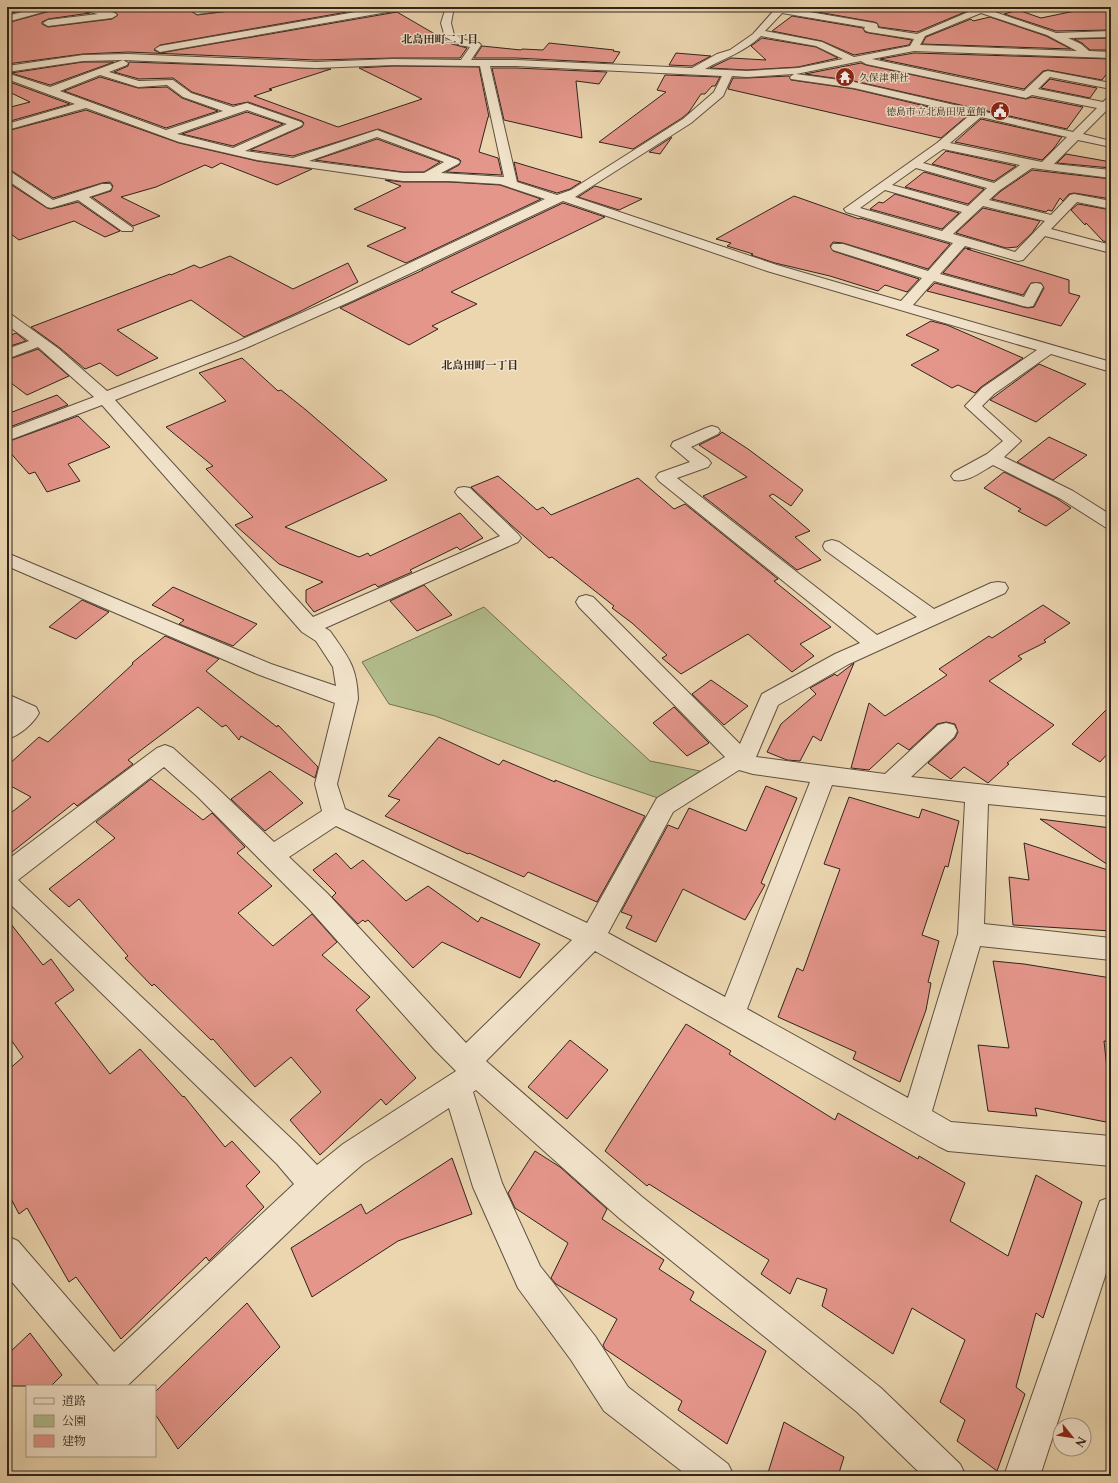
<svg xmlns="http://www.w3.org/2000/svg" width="1118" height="1483" font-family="'Libre Caslon Text','Noto Serif JP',serif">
<rect width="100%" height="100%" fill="#ebd6b0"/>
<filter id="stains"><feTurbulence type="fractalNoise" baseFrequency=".005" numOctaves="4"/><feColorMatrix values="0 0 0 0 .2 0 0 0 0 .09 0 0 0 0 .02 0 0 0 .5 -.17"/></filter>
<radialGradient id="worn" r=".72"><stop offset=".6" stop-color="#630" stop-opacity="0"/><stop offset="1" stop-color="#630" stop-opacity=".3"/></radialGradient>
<polygon fill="#b3be8e" stroke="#727154" points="484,607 650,761 700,771 664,800 590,775 435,716 389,704 362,662"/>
<g fill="#e5968b" stroke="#30241b">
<polygon points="19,7 35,7 7,14 7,11"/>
<polygon points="56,7 76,7 78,10 90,13 48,19 42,22 42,24 48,27 112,19 118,15 115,12 98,7 197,7 193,8 191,11 197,15 230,11 235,7 375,7 160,45 154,50 160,53 397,12 452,44 467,48 460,58 393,58 316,60 128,52 83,54 7,64 7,23 54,10"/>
<polygon points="804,7 962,7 965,12 917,32 879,27 877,23 874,22 801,9"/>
<polygon points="1094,7 1111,14 1111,30 1056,31 1004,14 1018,10 1041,18"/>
<polygon points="792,16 863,28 865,32 869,33 912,40 909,45 854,55 822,41 772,31"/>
<polygon points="990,17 1046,36 1071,49 922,44 926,37 971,19 973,21"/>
<polygon points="762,38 816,47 838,58 798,67 747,70 710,68 731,58 766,60 751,46"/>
<polygon points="1111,38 1111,50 1090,50 1082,43 1074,39"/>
<polygon points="549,43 614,50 613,51 620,52 613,63 516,58 474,58 482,46 521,50 522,49 543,50"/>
<polygon points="676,53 711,56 692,66 669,65"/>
<polygon points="914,53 1111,59 1111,68 1102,80 1048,70 1043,71 1024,89 880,59"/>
<polygon points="83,62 114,62 50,85 11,73"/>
<polygon points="129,62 331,69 269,89 272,90 254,96 338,127 422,99 359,68 393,66 479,67 489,117 488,117 479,152 498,158 502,175 446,172 459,165 461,161 459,159 378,129 293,156 250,150 302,127 304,123 302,121 248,102 233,105 192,92 173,78 139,79 114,72 128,66"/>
<polygon points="861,63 866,65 1026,99 1032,97 1083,107 1067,129 854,81 805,74"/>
<polygon points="492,68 516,68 607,72 599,84 576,81 582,138 504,120"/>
<polygon points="665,75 720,77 715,86 712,86 705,94 701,94 689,112 682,118 633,149 599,142 666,92 657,90"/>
<polygon points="789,76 791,80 854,89 967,116 941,138 728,89 733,78 747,78"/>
<polygon points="100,77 138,88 167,87 182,98 218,111 166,128 64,91"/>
<polygon points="1050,79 1097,88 1090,98 1041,88"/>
<polygon points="7,81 70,104 7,122 7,108 30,102 7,91"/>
<polygon points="86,110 179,143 257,161 312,169 277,185 221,163 212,168 205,165 156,187 121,197 160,216 133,226 92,197 111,191 113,186 110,182 102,183 53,198 12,171 7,170 7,131"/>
<polygon points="247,112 283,124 233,146 182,134"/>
<polygon points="981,119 1062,137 1054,148 1042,160 955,142"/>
<polygon points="672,137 660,154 649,152"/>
<polygon points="377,139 440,162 424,172 403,172 315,160"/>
<polygon points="946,151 1016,166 994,181 932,164"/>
<polygon points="1066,154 1111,162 1111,168 1057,163"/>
<polygon points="514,162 581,182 570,189 557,193 518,181"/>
<polygon points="1032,170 1111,179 1111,199 1074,193 1069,194 1063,201 1060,198 1052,211 1048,210 1046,212 992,199 1001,191"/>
<polygon points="924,172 984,189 968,204 905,187"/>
<polygon points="385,180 403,182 449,182 500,185 541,199 406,263 367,246 406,228 354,209 401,186"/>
<polygon points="7,182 47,208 51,209 78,202 120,231 105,237 74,221 19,240 7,231"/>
<polygon points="595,186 642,199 619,210 578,197"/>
<polygon points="895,194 959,213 942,229 870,209 879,202 883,203"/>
<polygon points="794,196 859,219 860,218 950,244 928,269 843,243 833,242 830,246 833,251 919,279 907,292 885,285 878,291 830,276 775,263 751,255 753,254 727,246 731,243 716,239"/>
<polygon points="563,203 605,217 451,292 477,304 432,326 438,329 409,345 340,308 423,270 422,270"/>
<polygon points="1078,204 1111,210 1111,243 1103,241 1086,223 1085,225 1071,210"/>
<polygon points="983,208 1040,221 1032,233 1017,247 1006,248 956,233"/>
<polygon points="965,248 971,249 967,249 1069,280 1069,293 1080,296 1061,326 927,291 935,283 1023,307 1028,308 1034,307 1044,288 1041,283 1031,283 1023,295 943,273"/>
<polygon points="230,256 293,289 348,263 358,282 299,312 244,337 191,300 117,330 158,358 117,376 100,363 85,369 60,348 31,327 170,274 171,275 194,265 200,268"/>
<polygon points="931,321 947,325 1023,358 981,387 975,393 958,385 952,388 911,365 939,350 906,335"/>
<polygon points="16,333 26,341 7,347 7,337"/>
<polygon points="38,349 69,376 27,395 7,380 7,360"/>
<polygon points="242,358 278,391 281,390 306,410 387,480 285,527 359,557 368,553 370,556 460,513 483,538 460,550 457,547 410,570 412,572 378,587 375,584 314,612 306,602 306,590 323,582 279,564 235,525 253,517 206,469 213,466 166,427 226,401 199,373"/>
<polygon points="1039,364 1086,384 1036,422 990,400"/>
<polygon points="57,395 68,405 7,428 7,414"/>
<polygon points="78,416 110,447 68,464 80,481 47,492 35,472 29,474 7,449 7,442"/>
<polygon points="722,432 748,449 803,490 791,506 773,494 769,496 810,531 795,537 821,560 797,570 703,496 747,477 699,445 719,435"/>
<polygon points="1049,437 1087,455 1053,480 1017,462"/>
<polygon points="1004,472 1056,498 1071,508 1046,526 1018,511 1021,509 984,488"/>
<polygon points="498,476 537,510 543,507 551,515 638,478 674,509 685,504 778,579 774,581 831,627 800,644 814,656 792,672 748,634 681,674 662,658 667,655 632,623 612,608 614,606 552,557 549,558 510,524 471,487"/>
<polygon points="424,585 452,615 417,631 390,601"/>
<polygon points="173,587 257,624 233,646 179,624 184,620 152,605"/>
<polygon points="82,600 109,612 76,639 49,627"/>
<polygon points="1043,605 1070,623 1044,640 1046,642 1018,656 1022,659 989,681 1054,725 1007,763 1009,764 988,783 964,767 951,779 928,763 955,738 958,732 955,724 946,722 937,724 909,750 898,743 869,770 851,768 869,703 885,716 947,675 939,669 989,636 992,638"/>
<polygon points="165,636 219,659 206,671 277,727 278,725 318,767 315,778 241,736 239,740 226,725 222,727 198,707 128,760 133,764 77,806 74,803 7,856 7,816 31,797 7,784 7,766 39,737 48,742 133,664 132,663"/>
<polygon points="854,663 821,741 813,736 800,761 787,760 767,752 781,724 816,694 810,688 835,674 837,676"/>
<polygon points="711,680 748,706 724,725 692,694"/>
<polygon points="1111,705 1111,750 1100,762 1072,744"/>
<polygon points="674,707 709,743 687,756 653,723"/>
<polygon points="439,737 499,765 503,760 555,782 555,780 645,816 597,902 528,872 524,877 469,853 468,854 385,816 400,800 388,796"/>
<polygon points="270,771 303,803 265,831 231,799"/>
<polygon points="151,779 203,820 212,813 245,847 237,853 272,886 238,913 273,946 312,914 337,942 322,955 370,997 356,1010 416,1078 386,1105 381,1099 320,1155 290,1120 321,1092 291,1057 255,1087 213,1039 211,1040 154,984 152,986 125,958 128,956 79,899 69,907 49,889 115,838 96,822"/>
<polygon points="766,786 797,798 761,883 765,885 745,920 683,889 656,942 626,928 632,916 621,912 668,825 678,829 689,808 746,831"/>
<polygon points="849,797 919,818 922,809 959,821 948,867 945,866 922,935 939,941 928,982 931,983 926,1010 900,1082 853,1059 856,1052 778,1017 797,968 803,971 840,869 824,864"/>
<polygon points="1040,819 1111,828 1111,867"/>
<polygon points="1024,843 1111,871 1111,931 1013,925 1009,877 1029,880"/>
<polygon points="336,853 351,869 363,860 406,901 428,886 478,922 481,917 540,944 520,978 442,942 413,968 368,920 365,922 363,920 358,924 332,897 336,893 313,870"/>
<polygon points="7,919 43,965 51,959 74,990 55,1003 110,1074 140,1049 183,1097 184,1096 225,1147 232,1141 260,1172 246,1186 264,1207 209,1261 206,1257 121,1339 76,1277 69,1282 27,1208 19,1214 7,1191 7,1071 23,1057 7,1034"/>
<polygon points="993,961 1024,964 1111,978 1111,1042 1104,1041 1111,1105 1111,1123 1035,1108 1037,1116 988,1111 978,1045 1009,1048"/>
<polygon points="686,1024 731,1051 729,1054 835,1120 838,1113 918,1159 919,1156 965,1183 950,1221 1008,1256 1036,1175 1082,1202 1043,1318 1036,1313 1016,1387 1025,1394 997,1471 957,1441 965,1420 940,1402 965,1340 912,1308 893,1354 822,1306 827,1289 797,1278 790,1294 761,1274 769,1260 649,1184 647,1186 605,1151"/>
<polygon points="570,1040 608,1070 567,1119 528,1087"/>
<polygon points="535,1151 560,1167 607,1209 602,1219 664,1260 659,1269 694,1292 690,1300 766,1351 727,1444 678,1410 682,1401 605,1349 603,1345 617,1319 556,1284 551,1278 568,1243 515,1208 508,1193"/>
<polygon points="452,1158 472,1214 398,1241 312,1297 291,1248 361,1204 366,1214"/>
<polygon points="247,1303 280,1347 178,1449 155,1414 155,1392"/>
<polygon points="30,1333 62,1375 51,1386 7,1386 7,1355"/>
<polygon points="784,1422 844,1457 838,1476 767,1476"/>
</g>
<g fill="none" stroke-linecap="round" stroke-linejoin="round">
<defs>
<g id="minor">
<polygon points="41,7 55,7 54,9 7,22 7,16"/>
<polygon points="77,7 92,7 115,13 117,15 112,18 48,26 43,23 48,20 98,14 78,9"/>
<polygon points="208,7 234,7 230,10 197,14 192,11 194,9"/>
<polygon points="384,7 403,7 399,10 160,52 155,49 160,46"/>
<path d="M446 7H454L451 23 454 35 465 40 479 43 481 45 471 60H516L692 68 717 54 730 50 753 34 777 7H786V8L874 23 877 24 878 28 917 34 973 10 968 7H992L993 9 992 11 1056 33 1111 31V37L1068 38 1081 44 1089 51 1111 52V58L914 51 872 59 1024 91 1044 72 1048 71 1111 83V89L1050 77 1038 89 1103 102 1107 98 1111 97V106L1083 134 1111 141V147L1078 140 1054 164 1111 170V178L1032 168 1000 190 989 200 1051 215 1070 195 1074 194 1111 201V209L1077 202 1051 229 1111 245V253L1045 236 1023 260 1018 261 965 246 940 274 1024 297 1031 284 1036 283 1041 284 1043 287 1033 306 1028 307 1023 306 934 281 913 305 1111 362V372L1051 354 994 394 982 406 1021 441 1004 457 1073 491 1111 515V529L1105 527 1061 499 993 465C982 471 968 483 954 480L951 476 954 472 987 454 1003 441 965 406 982 388 1037 350 767 271 563 201 354 300 246 348 115 400 313 617 500 536 458 496 455 492 458 488 464 487 470 488 518 534 521 538 518 542 325 628 330 631C348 657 357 666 358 699L337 784 345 809 587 923 657 798 725 757 579 607 576 602 579 597 586 595 593 597 740 744 762 694 835 654 860 643 659 481 656 477 659 473 690 462 671 446 673 442 706 428 712 426 718 428 720 431 718 434 691 447 708 459 711 463 708 467 677 478 877 635 917 617 825 550 823 546 825 542 832 540 839 542 934 609 991 583 998 582 1005 583 1008 588 1005 593 849 664 778 705 756 757 885 774 938 725 946 723 954 725 957 731 954 737 911 777 1111 798V816L988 804 984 924 1111 938V960L980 946 932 1111 951 1122 1111 1136V1166L948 1151 938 1146 595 951 486 1061 641 1196 881 1388 960 1464 966 1476H923L857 1412 619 1218 476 1090 473 1092 502 1183 540 1266 595 1336 628 1387 728 1464 734 1476H688L604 1411 571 1360 518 1288 473 1187 449 1108 363 1164 326 1196 127 1386H100L7 1276V1236L18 1241 114 1352 294 1184 277 1164 7 901V860L157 748 165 745 173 748 214 785 274 842 322 811 315 784 335 703 257 674 7 566V553L271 664 336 686 333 667 316 641 302 632 102 405 7 441V430L94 397 38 347 7 359V349L29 341 7 325V314L12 315 59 349 107 391 236 342 344 294 545 199 500 184 449 181H403L257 160 179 142 86 108 7 130V124L75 104 7 79V73L50 87 123 60 83 61 7 72V66L83 55 128 54 316 62 393 59 461 60 470 47 460 45 445 37 441 23ZM782 13 865 27 864 29 866 31 869 32 914 39 910 46 854 57 822 42 765 31ZM981 13 1047 35 1077 51 920 45 925 36ZM761 36 816 46 843 59 798 68 747 71 705 69C724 58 745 52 761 36ZM123 60 316 68 393 65 480 66 504 177 441 173 458 164 460 162 458 160 377 130 293 158 245 151 301 126 303 124 301 122 247 103 233 107 191 93 173 80 139 81 109 72 127 65 128 63ZM861 61 866 64 1026 98 1032 95 1097 108 1073 132 854 82 796 74ZM490 66H516L722 76 714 92 683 119 571 190 557 195 517 182ZM794 74 790 77 791 79 854 88 970 115 937 143 844 209 846 212 953 243 928 271 843 244H833L831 247 833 250 922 278 901 301 777 265 575 197 691 123 723 96 732 76 747 77ZM100 75 138 87 167 85 183 97 223 111 166 130 60 91ZM247 110 287 124 233 148 177 134ZM981 117 1067 137 1042 162 950 143ZM377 137 444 162 424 173H403L309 161ZM943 149 1020 165 994 183 923 163ZM916 168 987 188 968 206 892 185ZM885 190 962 212 942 231 860 208ZM983 206 1045 221 1015 252 953 234ZM164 767 198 797 309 909 435 1050 456 1071 343 1144 317 1165 297 1144 18 880ZM739 770 753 774 810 782 725 997 608 933 673 812ZM832 785 965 802 958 934 908 1098 747 1009ZM336 826 572 940 466 1043 327 893 289 857Z"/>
<polygon points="7,171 11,172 53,200 102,184 110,184 112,187 110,190 89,197 133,228 132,231 122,231 78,200 51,208 47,207 7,180"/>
<path d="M7 694 36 707 39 713C33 724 19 736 7 739V719L12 714 7 712Z"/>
<polygon points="1111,1197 1111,1258 1040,1476 1004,1476 1096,1212 1100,1201"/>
</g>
</defs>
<use href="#minor" stroke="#5f5040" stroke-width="2"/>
<use href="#minor" fill="#f2e4cc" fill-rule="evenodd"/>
</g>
<defs>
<symbol id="temple-disc" viewBox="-11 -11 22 22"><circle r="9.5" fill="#8f2418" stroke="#f2e4cc"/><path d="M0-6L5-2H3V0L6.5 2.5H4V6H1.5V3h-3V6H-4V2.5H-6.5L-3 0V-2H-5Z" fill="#fff"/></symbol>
<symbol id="civic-disc" viewBox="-11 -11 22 22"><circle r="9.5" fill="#8f2418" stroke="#f2e4cc"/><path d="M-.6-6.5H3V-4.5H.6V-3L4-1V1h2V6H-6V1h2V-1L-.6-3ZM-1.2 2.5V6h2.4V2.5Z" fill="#fff"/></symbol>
</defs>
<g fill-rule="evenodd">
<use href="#temple-disc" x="834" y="66" width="22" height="22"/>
<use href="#civic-disc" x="989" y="100" width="22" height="22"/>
</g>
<g text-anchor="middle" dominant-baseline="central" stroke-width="3" stroke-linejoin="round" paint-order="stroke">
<g font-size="10" fill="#30241b" stroke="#f2e4cc" text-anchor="start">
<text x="859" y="77">久保津神社</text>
<text x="986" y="111" text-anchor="end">徳島市立北島田児童館</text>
</g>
<g font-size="11" font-weight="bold" fill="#30241b" stroke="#f2e4cc">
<text x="440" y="39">北島田町二丁目</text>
<text x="480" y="365">北島田町一丁目</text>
</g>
</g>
<rect width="1118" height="1483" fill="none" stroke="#ebd6b0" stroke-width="24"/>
<rect x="8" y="8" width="1102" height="1467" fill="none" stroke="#30241b" stroke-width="2"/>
<rect x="12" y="12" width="1094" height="1459" fill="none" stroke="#30241b"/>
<rect x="26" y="1385" width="130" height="72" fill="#f2e4cc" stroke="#a49785"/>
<rect x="34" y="1398" width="20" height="6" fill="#f2e4cc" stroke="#a49785"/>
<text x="62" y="1405" font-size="12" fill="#30241b">道路</text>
<rect x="34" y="1415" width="20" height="12" fill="#b3be8e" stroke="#a49785"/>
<text x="62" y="1425" font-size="12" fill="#30241b">公園</text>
<rect x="34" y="1435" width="20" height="12" fill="#e5968b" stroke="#a49785"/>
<text x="62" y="1445" font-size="12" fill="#30241b">建物</text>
<g transform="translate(1072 1437) rotate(120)"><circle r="19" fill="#f2e4cc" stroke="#a49785"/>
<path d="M0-3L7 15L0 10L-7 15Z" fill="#8f2418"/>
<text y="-6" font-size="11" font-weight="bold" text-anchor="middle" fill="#30241b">N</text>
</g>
<rect width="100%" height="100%" filter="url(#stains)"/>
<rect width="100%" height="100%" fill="url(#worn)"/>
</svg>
